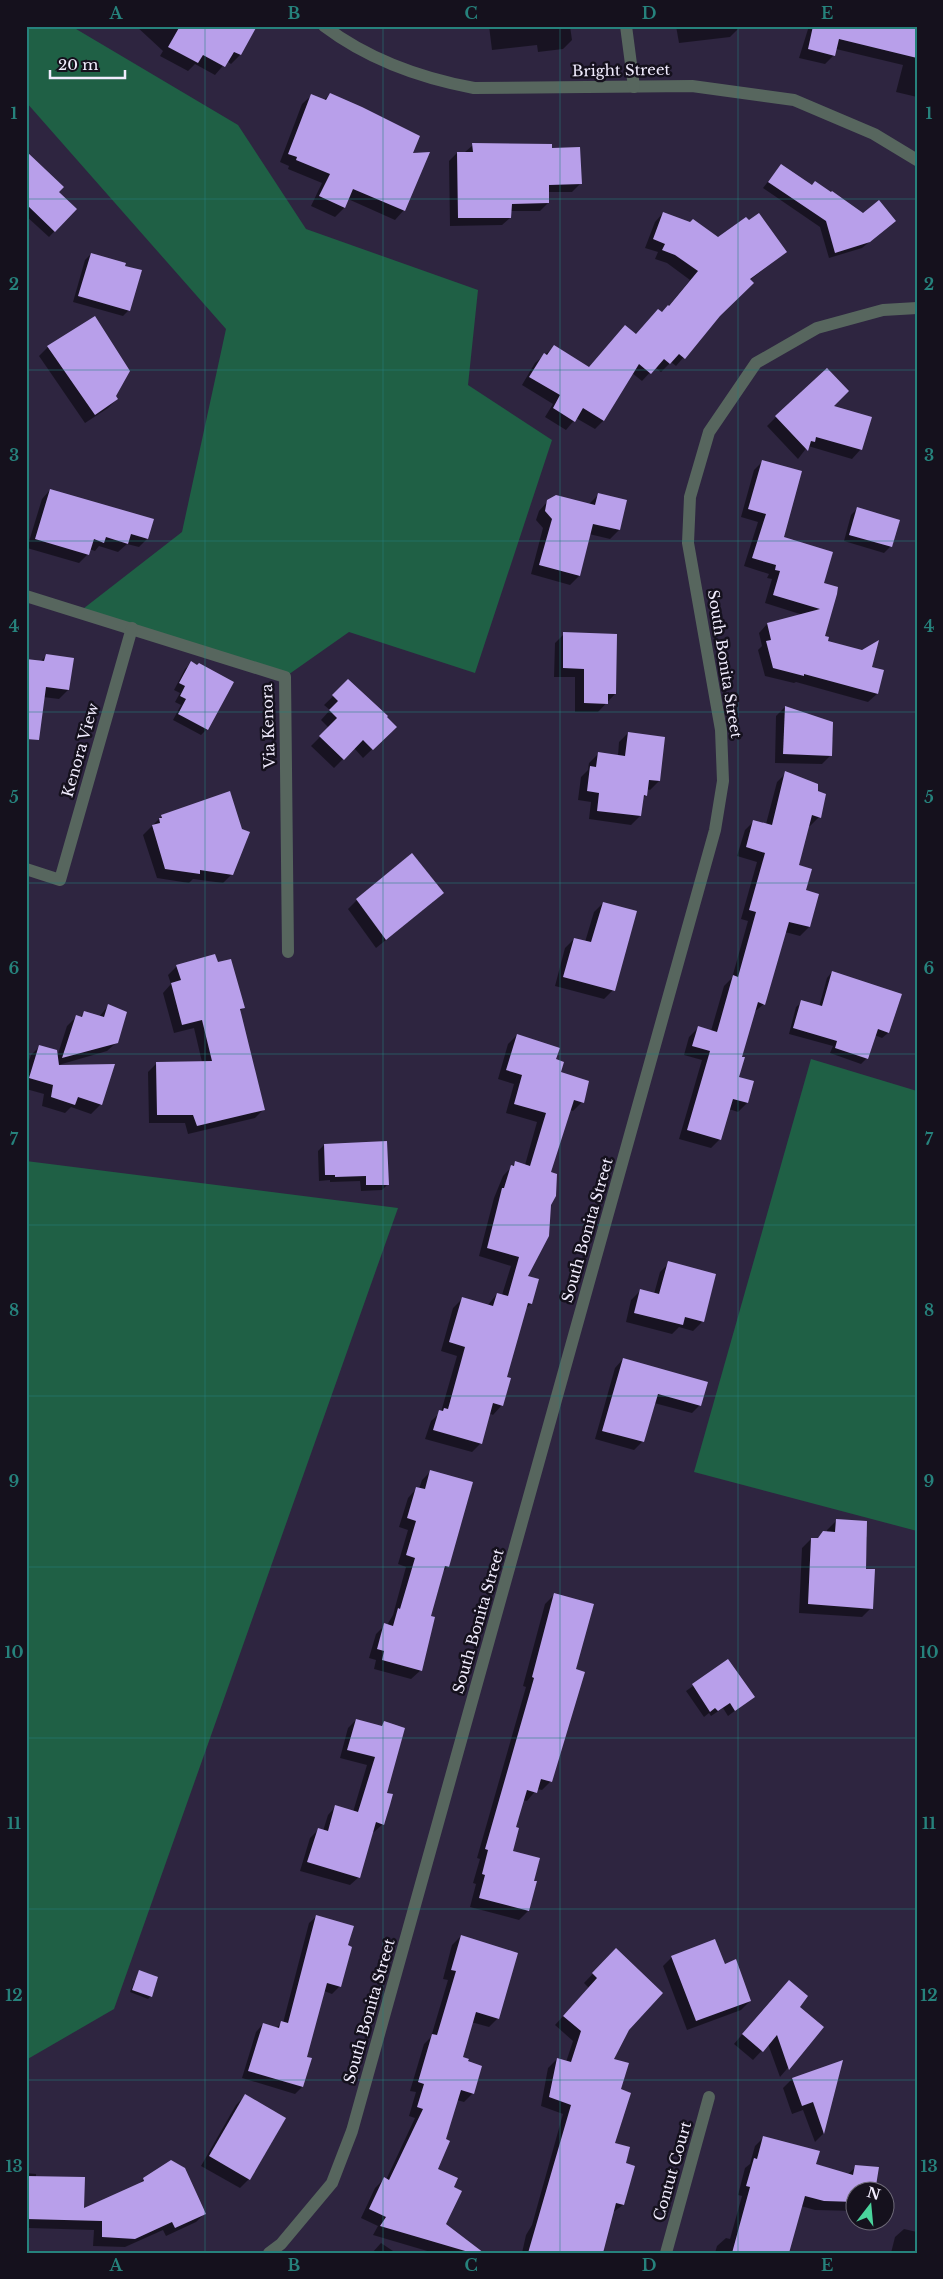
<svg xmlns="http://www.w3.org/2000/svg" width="943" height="2279" font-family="'Libre Baskerville',serif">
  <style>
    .green { fill: #1f6045 }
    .shadow { fill: #0007 }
    .building { fill: #b89fea }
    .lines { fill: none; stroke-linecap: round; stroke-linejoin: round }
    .minor { stroke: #57665e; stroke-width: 12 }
    .grid { fill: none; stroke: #26827c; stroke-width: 1; stroke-opacity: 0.55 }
    .labels { text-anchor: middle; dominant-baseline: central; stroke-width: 5; stroke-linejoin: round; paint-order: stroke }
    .street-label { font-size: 15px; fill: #f1ecfe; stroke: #15111d }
    .neatline { fill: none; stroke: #26827c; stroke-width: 2 }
    .grid-label { font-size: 16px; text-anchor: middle; font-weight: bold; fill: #26827c }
  </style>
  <rect width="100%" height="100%" fill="#2e2540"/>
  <g class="green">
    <polygon points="26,26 71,26 238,125 306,229 478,290 468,385 552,440 475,673 349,632 285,677 79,612 182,532 226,329 26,102"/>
    <polygon points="811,1059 917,1091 917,1531 694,1472"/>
    <polygon points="26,1161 398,1208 114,2009 26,2060"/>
  </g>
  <g class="shadow">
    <polygon points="136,26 248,26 254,30 240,55 231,64 227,61 215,75 195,64 188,71 160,56 163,51"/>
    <polygon points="489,26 570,26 572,40 563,49 538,52 537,45 492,50"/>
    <polygon points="676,26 739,26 739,28 730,37 679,43"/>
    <polygon points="809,26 917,26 917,97 896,92 903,65 836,49 834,55 825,64 799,58"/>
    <polygon points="330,94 411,154 428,154 403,211 395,220 348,199 344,208 335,217 311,206 322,183 288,169 289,166 280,162 302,104 311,96 324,100"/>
    <polygon points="473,145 580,184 572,192 547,192 548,203 540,211 510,211 510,218 502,225 450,226 449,161 457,153 465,152"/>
    <polygon points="26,157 75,209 49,237 26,216"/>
    <polygon points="781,165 811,186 863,214 894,221 862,248 829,258 820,227 763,188"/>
    <polygon points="663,213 718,238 786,252 750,280 676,366 671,362 661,372 655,367 642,381 632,373 603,421 595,429 576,418 566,430 545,417 553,404 522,385 535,363 554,347 589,368 636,335 668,307 690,280 667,263 655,259 658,252 645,248 655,222"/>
    <polygon points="91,254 129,310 123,316 73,302 85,260"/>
    <polygon points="48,347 115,396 117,399 108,408 85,423 39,356"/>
    <polygon points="26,357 28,377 26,379"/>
    <polygon points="832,406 861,449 852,459 808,446 798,459 767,426 776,417"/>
    <polygon points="763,461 783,538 822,584 824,637 827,642 871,667 883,671 877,694 868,702 796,682 794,683 765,676 758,650 762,646 759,633 767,624 803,615 765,603 772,579 767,578 769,574 744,566 758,522 741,517 754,470"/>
    <polygon points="50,490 147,539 139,547 127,544 118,552 99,546 95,551 89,549 88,554 79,563 27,548 42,499"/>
    <polygon points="598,495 619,530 610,539 589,534 579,576 570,585 531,574 543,528 536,520 539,511 548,501 589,504"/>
    <polygon points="857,509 898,521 890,547 884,553 844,541 851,515"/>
    <polygon points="564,634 615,694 598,712 575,712 575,677 554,677 555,643"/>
    <polygon points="46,656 68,690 59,699 43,697 40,662"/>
    <polygon points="191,663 207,729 201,735 173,720 181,705 175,702 180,693 174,690 185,669"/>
    <polygon points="349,681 395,727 363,758 354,748 334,768 311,746 329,728 321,720 330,710 324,705"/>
    <polygon points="785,707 831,755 822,764 775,763 776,716"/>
    <polygon points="628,733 659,781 650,790 646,789 646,795 642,799 640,816 631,825 589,819 591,802 578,800 581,777 588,770 589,763 598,754 618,756 619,742"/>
    <polygon points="786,773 819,817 810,826 808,826 797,866 804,891 809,927 800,936 785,932 764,1004 753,1013 741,1058 737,1078 747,1103 738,1112 729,1109 720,1139 711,1148 679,1139 702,1060 684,1055 689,1037 698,1028 711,1031 724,986 732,978 748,921 741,919 757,862 737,856 745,830 754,821 766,824 777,782"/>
    <polygon points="162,816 232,874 223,883 193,879 189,883 157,878 143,835"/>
    <polygon points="357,900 433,902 376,948 348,909"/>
    <polygon points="603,903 613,990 604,999 555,986 565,948 574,939 585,942 594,912"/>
    <polygon points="217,964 243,1008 239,1012 263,1110 255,1118 188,1134 185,1123 149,1123 148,1072 156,1064 202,1062 194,1028 174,1033 163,993 171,984 168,975 177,966"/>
    <polygon points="832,972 888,1033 882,1038 874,1035 867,1058 861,1064 830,1053 833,1046 789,1034 796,1007 802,1002 819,1007 827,978"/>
    <polygon points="108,1006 117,1042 107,1051 55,1066 101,1104 91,1114 71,1107 65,1113 42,1106 44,1094 26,1089 26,1069 31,1055 40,1046 57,1057 67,1026 76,1017 79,1018 84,1013 99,1017"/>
    <polygon points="517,1035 555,1060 559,1073 582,1102 573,1111 570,1110 549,1173 550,1204 526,1276 538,1280 531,1304 525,1309 506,1378 502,1405 493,1415 489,1413 481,1443 472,1452 425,1439 431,1421 441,1412 457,1356 441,1351 453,1308 462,1299 487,1306 497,1294 502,1295 511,1266 479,1256 494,1198 503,1176 515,1163 525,1165 537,1122 506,1113 514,1084 498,1079 508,1044"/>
    <polygon points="324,1145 388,1184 382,1190 361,1191 360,1181 330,1182 330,1180 319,1181 318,1151"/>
    <polygon points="669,1263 702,1322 693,1331 679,1327 672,1334 626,1322 631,1300 640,1291 654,1294 660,1272"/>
    <polygon points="623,1359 700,1405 692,1413 654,1403 643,1441 634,1450 595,1439 615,1368"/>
    <polygon points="431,1471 448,1566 442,1572 430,1617 421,1670 411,1679 374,1669 376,1660 369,1658 376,1634 385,1625 387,1625 393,1615 406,1567 398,1564 408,1530 399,1527 408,1498 417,1488 419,1489 422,1480"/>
    <polygon points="836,1521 867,1537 865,1570 871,1608 862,1617 799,1613 802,1548 811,1539 817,1539 824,1532 827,1533 827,1530"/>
    <polygon points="554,1595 575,1670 551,1781 542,1790 537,1789 527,1801 523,1800 515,1828 512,1852 528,1911 519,1920 470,1907 476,1884 473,1883 480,1859 477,1858 526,1687 523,1686 545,1604"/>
    <polygon points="728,1661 753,1697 728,1716 723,1708 711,1716 709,1713 704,1717 686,1691"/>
    <polygon points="356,1720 380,1727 384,1723 386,1793 383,1824 374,1832 372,1832 359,1877 350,1885 300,1871 310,1838 318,1830 323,1831 328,1815 336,1806 353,1812 367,1765 340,1758 348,1728"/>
    <polygon points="317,1916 340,1986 332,1994 324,1991 306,2058 302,2087 295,2094 242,2078 256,2032 263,2024 275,2028 283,2023 309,1923"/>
    <polygon points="461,1936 498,2018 489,2027 471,2022 461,2058 473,2093 464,2102 457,2100 436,2170 452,2188 444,2225 482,2253 434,2253 373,2235 378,2226 361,2218 375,2188 384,2179 386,2180 415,2118 409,2116 416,2092 410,2091 424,2044 431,2037 448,1980 443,1979 452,1945"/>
    <polygon points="672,1957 724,1965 750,2001 741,2010 687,2030 663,1966"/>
    <polygon points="607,1959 628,2029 612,2059 619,2090 614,2144 624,2164 623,2205 612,2213 603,2250 609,2253 522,2253 526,2235 532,2225 563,2114 541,2106 548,2068 557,2059 566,2062 573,2041 555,2025 589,1988 584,1983"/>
    <polygon points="139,1972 151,1996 148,1999 130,1992"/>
    <polygon points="778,1992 823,2027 780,2077 768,2044 753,2060 734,2044"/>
    <polygon points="841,2062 823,2134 815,2142 803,2110 792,2114 783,2088 792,2079"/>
    <polygon points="245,2096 249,2179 240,2188 201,2166 236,2105"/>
    <polygon points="764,2137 815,2165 848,2174 856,2167 856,2211 815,2210 801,2206 788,2253 715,2253 717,2246 726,2238 730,2239 742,2196 738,2195 745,2168 750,2164 755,2146"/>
    <polygon points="26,2173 36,2174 36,2178 83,2210 138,2185 144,2179 205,2213 196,2222 166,2236 163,2230 125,2247 93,2246 94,2230 29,2228 26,2235"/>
    <polygon points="904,2229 917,2232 917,2253 891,2253 895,2237"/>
    <polygon points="381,2243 396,2253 372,2253"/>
  </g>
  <g class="building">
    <polygon points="180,26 257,26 241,55 234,52 225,67 203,55 198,63 168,47"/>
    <polygon points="813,26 917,26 917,58 839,39 835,56 808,49"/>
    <polygon points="330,93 362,107 420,136 413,153 430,152 405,211 353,189 345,208 319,196 330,174 296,160 297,157 288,154 311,94 326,100"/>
    <polygon points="472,143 552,144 552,148 580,147 582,184 549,185 549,203 512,204 511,218 458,218 457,152 473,152"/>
    <polygon points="26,151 64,187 59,192 77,209 55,232 26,204"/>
    <polygon points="781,164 812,185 815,181 831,192 832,191 863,213 879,200 896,221 870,242 835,253 826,221 768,182"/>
    <polygon points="663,212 690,222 693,219 718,237 746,217 749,220 759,213 787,252 750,279 754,283 720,316 685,359 679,354 670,364 664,359 651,374 639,364 604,421 583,408 575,422 553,408 560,395 529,377 544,353 547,355 554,345 589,367 625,325 636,334 658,309 662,312 668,305 669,306 698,271 675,255 662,250 665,244 653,239"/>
    <polygon points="91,253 126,263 125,266 142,270 130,311 78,296"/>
    <polygon points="95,316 130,371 116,396 118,399 95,415 47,346"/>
    <polygon points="827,368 849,391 834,406 872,417 862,450 816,437 815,442 811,441 808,451 775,416"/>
    <polygon points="762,460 802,471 784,537 833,552 824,583 838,587 837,594 825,636 829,637 828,641 862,650 879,640 872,667 884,670 878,694 804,674 804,676 773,668 766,641 771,640 767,623 820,609 773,595 780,571 775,570 776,565 752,558 766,514 748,509"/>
    <polygon points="50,489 154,519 148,539 131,534 128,544 106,537 104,543 94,539 89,555 35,539"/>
    <polygon points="598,493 627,500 620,530 593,524 580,576 539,565 552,519 545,511 547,500 556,495 595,505"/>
    <polygon points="857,507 900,520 892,547 849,535"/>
    <polygon points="563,632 617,634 616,694 608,694 608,704 584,703 584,669 563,668"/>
    <polygon points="46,654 74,658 69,690 46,687 39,740 26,739 26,659 44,661"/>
    <polygon points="191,661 197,665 199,663 234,682 208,730 178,714 186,699 180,696 185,686 179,683"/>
    <polygon points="348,679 388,716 387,717 397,727 373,750 363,740 344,760 319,736 337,718 329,710 338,701 332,695"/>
    <polygon points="785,706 833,722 832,756 783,754"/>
    <polygon points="628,732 665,737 660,781 649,780 647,796 644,795 641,816 597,811 599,793 587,791 590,766 596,767 598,752 625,756"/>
    <polygon points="785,771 818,784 818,791 826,794 821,818 812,815 799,865 812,869 806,890 819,894 810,927 789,922 765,1005 758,1002 742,1057 745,1057 739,1077 754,1081 748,1103 733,1099 721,1140 687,1130 710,1051 692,1046 698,1026 717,1032 733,975 738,977 756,912 749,910 765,853 746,847 753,820 772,825"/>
    <polygon points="230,791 242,829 250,832 233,875 200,870 200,874 165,869 152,825 160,823 159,818 162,818 161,815"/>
    <polygon points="412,853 444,893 386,940 356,899"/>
    <polygon points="603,902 637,911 615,991 563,977 574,938 591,942"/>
    <polygon points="215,954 218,962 231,959 245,1008 240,1009 265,1110 197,1126 193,1115 157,1115 156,1062 212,1061 202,1020 182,1025 171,983 181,980 176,965"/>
    <polygon points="832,971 902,994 889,1033 878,1029 868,1059 835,1048 837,1041 793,1028 801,1000 822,1006"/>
    <polygon points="108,1004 127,1012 118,1043 62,1058 76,1015 82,1017 84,1011 104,1017"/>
    <polygon points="517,1034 560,1048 556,1059 564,1062 561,1072 589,1081 584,1103 574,1100 551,1172 557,1174 556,1196 551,1205 549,1236 528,1276 539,1279 532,1304 528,1303 507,1377 511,1378 503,1406 493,1403 482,1444 433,1430 439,1410 443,1411 444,1408 448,1409 465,1347 449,1342 462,1297 493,1306 497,1293 508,1296 519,1257 487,1248 502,1188 504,1188 511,1165 514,1166 515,1161 530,1166 546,1113 514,1104 522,1075 506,1070"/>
    <polygon points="39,1045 57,1050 59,1065 115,1064 102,1105 78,1097 75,1105 51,1097 53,1085 29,1078"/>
    <polygon points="387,1141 389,1185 366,1185 366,1176 335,1177 335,1175 325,1175 324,1144"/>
    <polygon points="668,1261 716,1274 704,1322 685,1317 683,1325 634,1313 640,1289 659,1294"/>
    <polygon points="623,1358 708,1382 701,1406 658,1394 644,1442 602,1431"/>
    <polygon points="430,1470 473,1482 449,1567 445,1566 431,1616 435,1617 422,1671 382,1660 384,1651 377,1649 384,1623 393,1626 398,1608 400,1609 415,1558 406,1555 416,1521 407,1518 416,1487 425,1489"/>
    <polygon points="836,1519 867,1521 866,1569 875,1569 873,1609 808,1604 811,1538 818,1538 823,1531 835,1532"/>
    <polygon points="554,1593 594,1604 576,1669 585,1672 552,1782 541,1779 537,1793 527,1790 516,1827 519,1828 513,1851 540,1858 534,1881 537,1881 529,1911 479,1898 485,1875 482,1874 488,1850 485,1849 534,1678 532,1677"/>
    <polygon points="728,1659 755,1697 735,1711 730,1703 718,1711 715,1708 710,1712 692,1684"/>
    <polygon points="356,1719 382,1726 384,1721 405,1728 387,1793 393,1794 390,1805 384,1825 376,1822 360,1878 307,1862 318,1828 328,1831 335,1805 358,1812 375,1757 347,1750"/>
    <polygon points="316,1915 354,1926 348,1945 352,1947 341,1987 327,1983 307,2057 312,2058 303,2087 248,2071 263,2023 279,2028 281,2021 288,2023"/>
    <polygon points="461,1935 518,1953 499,2019 476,2012 463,2057 469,2059 468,2061 482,2066 474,2094 461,2090 446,2139 450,2141 438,2169 458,2178 454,2187 462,2191 446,2224 484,2253 472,2253 380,2226 386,2217 369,2209 384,2177 389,2180 423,2109 417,2107 424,2084 418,2082 432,2034 437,2035 456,1971 451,1970"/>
    <polygon points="715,1939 725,1964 736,1959 751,2001 696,2021 671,1956"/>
    <polygon points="616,1948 663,1993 629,2030 614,2059 629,2063 621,2089 631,2093 615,2143 630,2147 626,2163 635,2166 624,2205 616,2203 603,2253 528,2253 571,2105 549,2097 557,2058 571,2062 581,2031 563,2016 597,1978 592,1973"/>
    <polygon points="139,1970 158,1977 152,1997 132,1990"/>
    <polygon points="789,1980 808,1996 800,2007 824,2027 789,2070 777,2035 763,2052 742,2034"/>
    <polygon points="843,2060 824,2134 813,2102 802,2106 792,2078"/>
    <polygon points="245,2094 286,2118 250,2180 209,2156"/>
    <polygon points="763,2136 820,2151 816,2164 853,2175 855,2165 879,2167 875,2192 856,2192 856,2202 824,2201 805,2196 789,2253 732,2253 750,2187 746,2186 754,2158 757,2159"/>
    <polygon points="171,2160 185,2168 206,2214 175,2228 172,2222 135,2239 102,2237 102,2221 26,2219 26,2176 85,2177 84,2208 144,2181 143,2178"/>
  </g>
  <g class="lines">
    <g class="minor">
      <path d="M324 26C369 60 420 78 474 88L692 86 794 100 874 134 917 160"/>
      <polyline points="626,26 634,87"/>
      <polyline points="26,596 285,677 288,952"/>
      <polyline points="26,869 60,880 132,628"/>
      <polyline points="269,2253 281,2244 332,2183 352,2131 715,830 723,781 721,730 688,543 690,497 709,432 756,363 817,328 883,310 917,308"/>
      <polyline points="666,2253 709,2097"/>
    </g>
  </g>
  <path class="grid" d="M205 26V2253M383 26V2253M560 26V2253M738 26V2253M26 199H917M26 370H917M26 541H917M26 712H917M26 883H917M26 1054H917M26 1225H917M26 1396H917M26 1567H917M26 1738H917M26 1909H917M26 2080H917"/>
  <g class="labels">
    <g class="street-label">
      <text transform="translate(621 70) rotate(-1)">Bright Street</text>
      <text transform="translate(725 664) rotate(81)">South Bonita Street</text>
      <text transform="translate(268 726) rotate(-92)">Via Kenora</text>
      <text transform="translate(80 750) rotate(-74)">Kenora View</text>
      <text transform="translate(587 1230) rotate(-74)">South Bonita Street</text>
      <text transform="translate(478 1621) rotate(-74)">South Bonita Street</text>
      <text transform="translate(369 2011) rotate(-74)">South Bonita Street</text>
      <text transform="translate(672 2171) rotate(-74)">Contut Court</text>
    </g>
  </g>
  <rect width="943" height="2279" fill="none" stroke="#15111d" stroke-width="55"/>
  <g transform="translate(870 2206) rotate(16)"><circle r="24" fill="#15111d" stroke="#6d6977"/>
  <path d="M0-4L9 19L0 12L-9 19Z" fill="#4ad49c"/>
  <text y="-8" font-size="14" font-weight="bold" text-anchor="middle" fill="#f1ecfe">N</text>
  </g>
  <path d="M50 70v8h75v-8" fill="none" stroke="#f1ecfe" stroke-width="2.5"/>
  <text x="58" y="70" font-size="15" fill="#f1ecfe" stroke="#15111d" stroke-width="4" paint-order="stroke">20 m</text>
  <rect x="28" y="28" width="888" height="2224" class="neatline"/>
  <g class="grid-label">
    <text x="116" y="19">A</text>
    <text x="294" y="19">B</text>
    <text x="471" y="19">C</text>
    <text x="649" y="19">D</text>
    <text x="827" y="19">E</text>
    <text x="14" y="119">1</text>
    <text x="929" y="119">1</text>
    <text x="14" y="290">2</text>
    <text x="929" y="290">2</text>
    <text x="14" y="461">3</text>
    <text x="929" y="461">3</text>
    <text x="14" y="632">4</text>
    <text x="929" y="632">4</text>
    <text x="14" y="803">5</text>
    <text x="929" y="803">5</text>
    <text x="14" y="974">6</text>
    <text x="929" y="974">6</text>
    <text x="14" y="1145">7</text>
    <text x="929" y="1145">7</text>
    <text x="14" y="1316">8</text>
    <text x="929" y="1316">8</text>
    <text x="14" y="1487">9</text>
    <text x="929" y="1487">9</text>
    <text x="14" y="1658">10</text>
    <text x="929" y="1658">10</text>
    <text x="14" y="1829">11</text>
    <text x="929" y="1829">11</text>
    <text x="14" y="2001">12</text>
    <text x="929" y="2001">12</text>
    <text x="14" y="2172">13</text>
    <text x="929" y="2172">13</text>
    <text x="116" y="2271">A</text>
    <text x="294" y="2271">B</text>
    <text x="471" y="2271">C</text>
    <text x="649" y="2271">D</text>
    <text x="827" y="2271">E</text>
  </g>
</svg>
